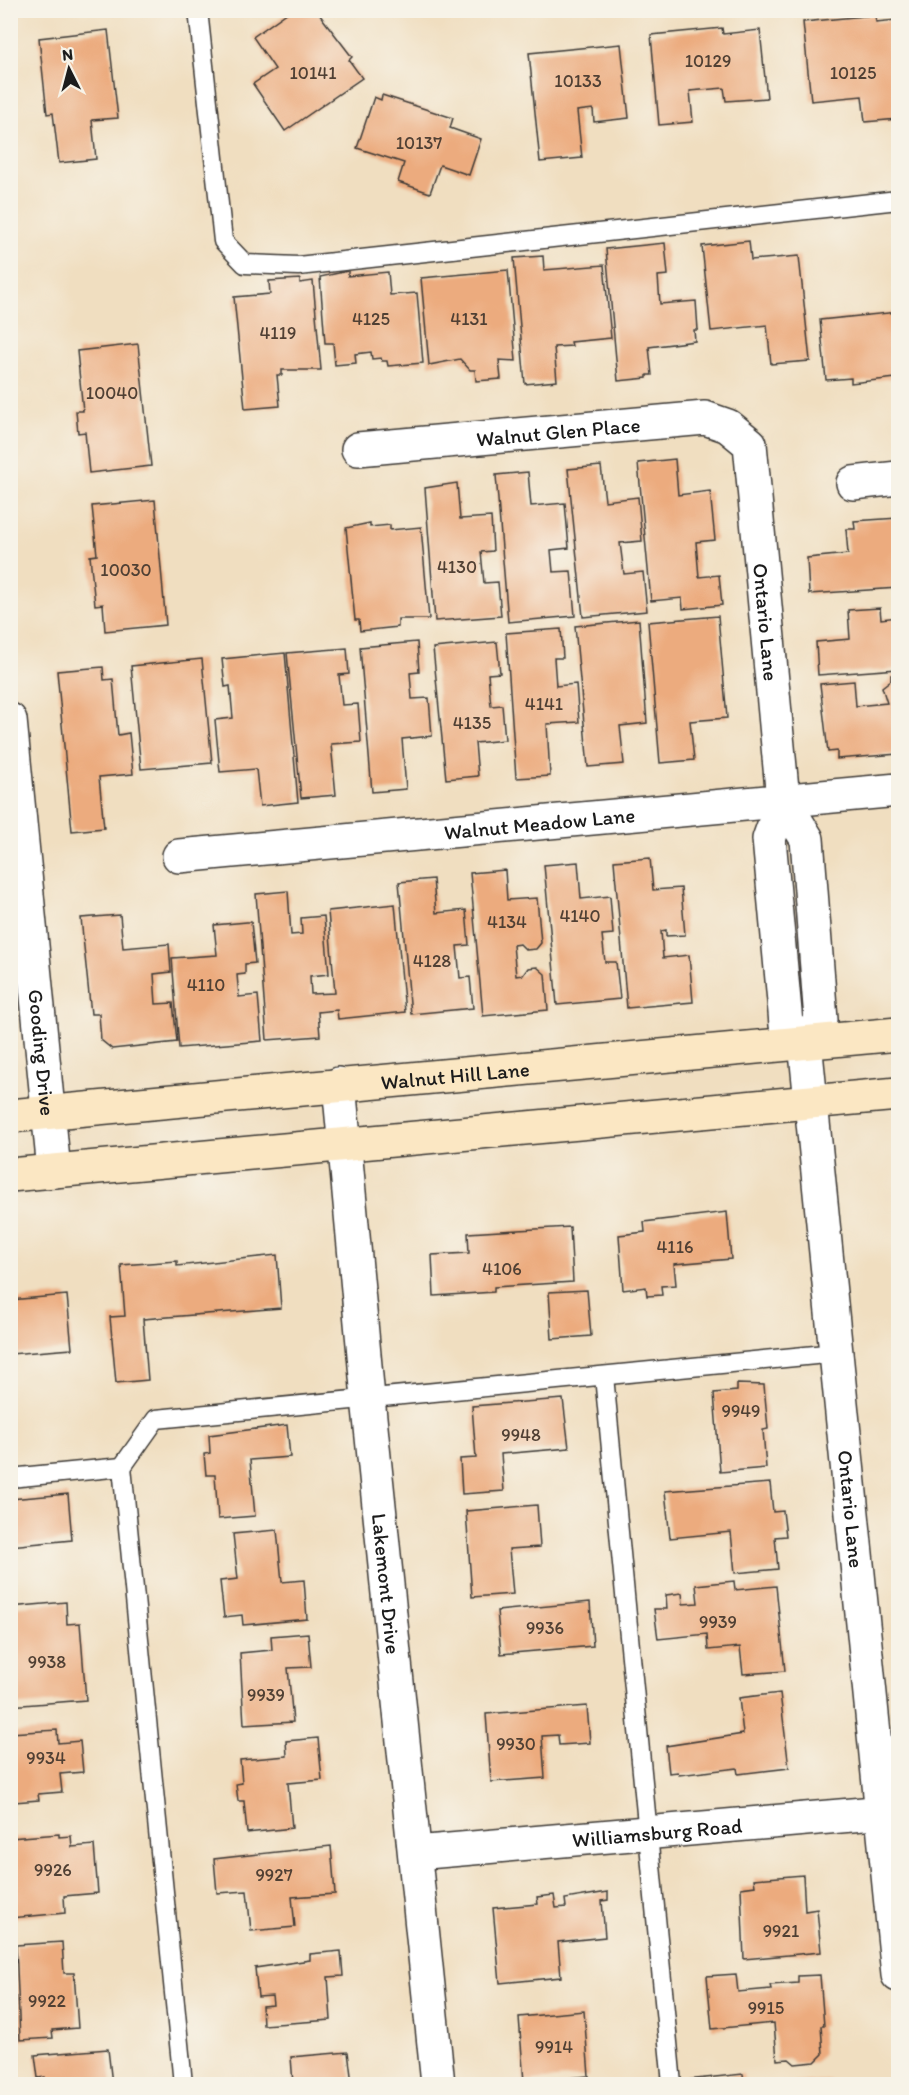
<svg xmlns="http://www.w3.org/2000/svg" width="909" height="2095" font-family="Itim,sans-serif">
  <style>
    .building { fill: #ecab7e }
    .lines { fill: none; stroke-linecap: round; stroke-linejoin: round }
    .service-casing { stroke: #3c3935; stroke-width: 21 }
    .minor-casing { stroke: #3c3935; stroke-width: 36 }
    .secondary-casing { stroke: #3c3935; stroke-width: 36 }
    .service { stroke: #fff; stroke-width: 18 }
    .minor { stroke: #fff; stroke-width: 33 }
    .secondary { stroke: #fbe7c3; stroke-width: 33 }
    .labels { text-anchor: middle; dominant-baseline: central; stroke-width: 4.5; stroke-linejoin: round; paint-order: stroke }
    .number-label { font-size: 18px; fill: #504034 }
    .street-label { font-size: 21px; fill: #1c1c1c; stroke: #f7f3e8 }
  </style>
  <rect width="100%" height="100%" fill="#f7f3e8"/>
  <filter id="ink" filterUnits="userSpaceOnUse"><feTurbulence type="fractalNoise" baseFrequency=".0167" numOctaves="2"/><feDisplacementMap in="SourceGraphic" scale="12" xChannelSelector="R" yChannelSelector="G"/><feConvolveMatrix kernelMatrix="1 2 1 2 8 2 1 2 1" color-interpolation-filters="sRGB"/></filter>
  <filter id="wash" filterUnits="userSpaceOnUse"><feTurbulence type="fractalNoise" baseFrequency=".008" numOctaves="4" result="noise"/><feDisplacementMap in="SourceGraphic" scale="24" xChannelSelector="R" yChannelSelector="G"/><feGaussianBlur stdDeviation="1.35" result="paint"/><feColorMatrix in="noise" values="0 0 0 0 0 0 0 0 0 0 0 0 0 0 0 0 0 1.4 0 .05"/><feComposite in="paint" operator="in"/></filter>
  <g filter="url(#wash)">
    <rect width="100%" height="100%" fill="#f0dec0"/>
    <g id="blocks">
      <g class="building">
        <polygon points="291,10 316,10 352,57 349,60 362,78 285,131 253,84 275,69 253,37"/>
        <polygon points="875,15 876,22 896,20 898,119 865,122 862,96 811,101 803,22"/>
        <polygon points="722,28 723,34 760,30 767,98 726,101 724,88 690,91 693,122 659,125 651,35"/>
        <polygon points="108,30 118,118 92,120 96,159 59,163 53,113 47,114 39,38"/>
        <polygon points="621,44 629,118 594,122 593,109 577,111 582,158 540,162 529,53"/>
        <polygon points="382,95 453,118 450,128 481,139 469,175 440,165 430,193 398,182 404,163 357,148 374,97 381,100"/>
        <polygon points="749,241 751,260 799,256 810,361 771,364 767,325 711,331 702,246"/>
        <polygon points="665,243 668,275 658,276 660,304 696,301 698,330 694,330 695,341 649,347 652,375 647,375 647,378 618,381 606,249"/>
        <polygon points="543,256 544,270 604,265 611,338 571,342 572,346 554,347 557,381 525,384 514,258"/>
        <polygon points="508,270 516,361 499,360 501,379 476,381 475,370 470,370 460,359 429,365 421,278"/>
        <polygon points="348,271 348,276 388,272 390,295 417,293 423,363 388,366 387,361 382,361 381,358 372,359 371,352 355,354 356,363 335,365 333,343 325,343 320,277"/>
        <polygon points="300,279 300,283 313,281 321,370 282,370 282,375 277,375 280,406 245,409 234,297 270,294 269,281"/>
        <polygon points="898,312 898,376 896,378 851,383 851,378 826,380 820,320"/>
        <polygon points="138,344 151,466 89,473 85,432 78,433 76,411 83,411 77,351"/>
        <polygon points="675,459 678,495 710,491 715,540 696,542 699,577 719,575 722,605 683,609 682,598 651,601 638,463"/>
        <polygon points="601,466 605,501 638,497 642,541 620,543 624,574 643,572 647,611 583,617 568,469"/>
        <polygon points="528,472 531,506 565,503 569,548 551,550 553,572 571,571 575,616 508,622 496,475"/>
        <polygon points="457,483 460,519 491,517 493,551 481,552 484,583 498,582 501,616 435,621 425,488"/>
        <polygon points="155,500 166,625 105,631 103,604 95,605 90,556 97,555 92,506"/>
        <polygon points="898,518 898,588 809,594 807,558 848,554 846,529 855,529 854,521"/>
        <polygon points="370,523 370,527 390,525 390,530 421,527 429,619 398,619 398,627 360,631 359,620 355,620 346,528"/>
        <polygon points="880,608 881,619 898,617 898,669 818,675 816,642 850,639 848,610"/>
        <polygon points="718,616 727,718 690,721 694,760 660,763 648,622"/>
        <polygon points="639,620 647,723 620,726 624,764 588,767 575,626"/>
        <polygon points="561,629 563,658 554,658 556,686 576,684 579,722 547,724 550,776 516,778 506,633"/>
        <polygon points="417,642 419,672 410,673 412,699 429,698 432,736 402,739 406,789 372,792 360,647"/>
        <polygon points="497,642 500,673 488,674 491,706 502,705 505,740 475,743 478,776 446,779 433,648"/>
        <polygon points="347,648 349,674 339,675 342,705 358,704 361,742 331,744 336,795 301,798 287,653"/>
        <polygon points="285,653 298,802 260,806 256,769 220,772 215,720 233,718 230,686 225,687 222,659"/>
        <polygon points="202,659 212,763 141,769 131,666"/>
        <polygon points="103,667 104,680 113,679 118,735 129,733 133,774 99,777 104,828 72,831 57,671"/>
        <polygon points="898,674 898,754 837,759 837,751 828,752 820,684 854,681 856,706 887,703 882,687 891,680 891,675"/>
        <polygon points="650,858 653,890 681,888 685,935 666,936 666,930 661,931 663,958 689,955 693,1002 627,1008 614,861"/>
        <polygon points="578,862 581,899 610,896 613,934 602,935 605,962 616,962 620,999 557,1005 544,865"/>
        <polygon points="505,870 507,900 537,898 541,943 536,949 526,950 520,944 513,945 516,976 523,975 528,968 537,967 545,974 548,1010 483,1016 470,873"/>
        <polygon points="433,879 436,913 466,910 469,945 457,946 460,978 470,977 473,1008 411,1014 399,882"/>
        <polygon points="288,891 291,935 302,934 301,918 324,916 329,974 310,976 311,994 335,993 328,911 395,904 405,1012 338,1019 337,1010 318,1012 320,1036 267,1040 256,894"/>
        <polygon points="120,915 123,948 169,944 171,972 154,974 156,1004 173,1003 177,1042 112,1049 101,1040 99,1014 91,1014 81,918"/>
        <polygon points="247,922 251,922 255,963 245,964 245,974 237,975 239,997 258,995 262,1041 179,1048 172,958 217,955 214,925"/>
        <polygon points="727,1212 731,1259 674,1264 676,1285 661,1286 662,1295 647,1296 646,1287 623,1290 619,1235 645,1232 644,1222"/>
        <polygon points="570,1227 573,1282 494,1287 494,1292 434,1296 432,1255 469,1253 468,1233"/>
        <polygon points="277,1255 281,1308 143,1319 148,1380 116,1383 110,1317 125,1316 121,1265 177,1261 177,1266"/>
        <polygon points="587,1290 591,1336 552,1339 549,1292"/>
        <polygon points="67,1295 72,1349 10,1354 10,1300"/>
        <polygon points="737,1384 764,1385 768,1429 763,1430 766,1468 720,1472 714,1393 737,1391"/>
        <polygon points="563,1399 569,1448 501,1454 504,1491 462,1494 460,1459 476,1458 472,1406"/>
        <polygon points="287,1425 290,1457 250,1460 255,1516 218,1519 215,1475 206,1475 204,1454 210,1453 209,1435"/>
        <polygon points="770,1483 773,1512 783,1511 786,1536 775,1537 778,1569 735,1573 731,1532 670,1538 665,1491"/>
        <polygon points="68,1494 72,1540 10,1546 10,1499"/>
        <polygon points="537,1505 540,1547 509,1549 513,1594 472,1597 466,1511"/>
        <polygon points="277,1530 282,1582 304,1580 307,1619 243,1625 242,1615 224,1617 220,1581 238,1579 233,1534"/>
        <polygon points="12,1551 16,1595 10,1595 10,1552"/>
        <polygon points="734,1581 735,1590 776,1586 785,1671 743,1674 740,1647 708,1650 707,1634 658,1639 654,1609 667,1609 666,1595 682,1593 683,1604 698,1603 696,1585"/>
        <polygon points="66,1602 67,1624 80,1623 86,1700 10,1706 10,1607"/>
        <polygon points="590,1602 593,1646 501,1654 497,1611"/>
        <polygon points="308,1633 311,1667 288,1668 293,1722 244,1725 240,1653 272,1650 271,1636"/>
        <polygon points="780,1693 789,1768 738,1774 737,1768 679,1775 678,1772 669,1773 666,1746 743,1734 739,1698"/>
        <polygon points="587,1706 590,1743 559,1745 558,1735 542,1736 545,1778 491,1782 486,1714"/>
        <polygon points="57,1730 58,1743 80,1741 83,1772 60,1774 62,1792 38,1794 39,1800 14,1802 10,1772 10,1733"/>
        <polygon points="318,1738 322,1780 288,1783 292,1828 247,1833 244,1801 238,1801 236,1784 242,1783 240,1760 287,1756 286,1741"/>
        <polygon points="59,1834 59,1837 71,1836 72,1847 94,1845 98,1893 64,1896 65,1913 10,1918 10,1838"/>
        <polygon points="331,1846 335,1894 292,1897 295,1927 251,1931 247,1891 217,1893 214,1859"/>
        <polygon points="803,1875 805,1911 817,1909 821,1952 744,1959 741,1888 755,1886 754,1879"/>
        <polygon points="608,1892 608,1900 602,1901 605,1937 558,1942 561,1977 500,1983 493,1908 538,1904 537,1897 554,1895 556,1908 566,1907 565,1899"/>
        <polygon points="62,1942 64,1973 74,1973 78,2028 52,2030 53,2038 20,2040 16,1945"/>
        <polygon points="341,1951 343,1976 328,1977 331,2020 263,2025 262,2006 273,2005 272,1996 258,1997 255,1968 310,1960 310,1954"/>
        <polygon points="736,1974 738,1992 771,1989 770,1985 798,1983 798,1976 820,1975 824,2026 821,2026 823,2054 815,2062 795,2064 789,2059 777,2060 774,2023 712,2029 707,1976"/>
        <polygon points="584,2011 589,2076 524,2082 519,2017"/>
        <polygon points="108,2049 112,2084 45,2084 45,2077 38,2078 35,2055"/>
        <polygon points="348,2052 352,2083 293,2084 291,2057"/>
        <polygon points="743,2074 744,2084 687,2084 687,2080"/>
        <polygon points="830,2080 831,2084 792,2084 792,2083"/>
      </g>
    </g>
  </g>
  <g filter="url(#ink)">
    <use href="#blocks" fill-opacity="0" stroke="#3c3935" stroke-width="1.5"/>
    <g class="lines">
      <defs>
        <g id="service">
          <polyline points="198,10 223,241 245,264 298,266 898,200"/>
          <polyline points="604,1376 672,2084"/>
          <polyline points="122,1467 156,1419 836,1353"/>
          <polyline points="10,1478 122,1467 183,2084"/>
        </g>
        <g id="minor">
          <path id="s1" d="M358 449 705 418 728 426 750 444 783 800 807 839 821 1020 805 1042"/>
          <polyline points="853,483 898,478"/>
          <path id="s2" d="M10 720 54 1171"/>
          <path id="s3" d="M783 800 769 839 785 1012 786 1025 805 1042 898 1975"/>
          <path id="s4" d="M179 856 898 790"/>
          <path id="s5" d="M339 1084 368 1398 438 2084"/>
          <path id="s6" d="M415 1853 898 1811"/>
        </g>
        <g id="secondary">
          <path id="s7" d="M10 1116 898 1034"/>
          <polyline points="10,1175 898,1094"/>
        </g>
      </defs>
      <use href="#service" class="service-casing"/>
      <use href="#minor" class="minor-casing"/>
      <use href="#secondary" class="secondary-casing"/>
      <use href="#service" class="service"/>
      <use href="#minor" class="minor"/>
      <use href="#secondary" class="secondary"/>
    </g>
  </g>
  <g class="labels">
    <g class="number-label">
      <text x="708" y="61">10129</text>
      <text x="313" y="73">10141</text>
      <text x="853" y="73">10125</text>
      <text x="578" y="81">10133</text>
      <text x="419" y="143">10137</text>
      <text x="371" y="319">4125</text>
      <text x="469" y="319">4131</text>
      <text x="278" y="333">4119</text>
      <text x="112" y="393">10040</text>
      <text x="457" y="567">4130</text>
      <text x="126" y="570">10030</text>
      <text x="544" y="704">4141</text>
      <text x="472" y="723">4135</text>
      <text x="580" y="916">4140</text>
      <text x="507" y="922">4134</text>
      <text x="432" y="961">4128</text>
      <text x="206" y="985">4110</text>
      <text x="675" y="1247">4116</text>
      <text x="502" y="1269">4106</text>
      <text x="741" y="1411">9949</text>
      <text x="521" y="1435">9948</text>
      <text x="718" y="1622">9939</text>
      <text x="545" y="1628">9936</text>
      <text x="47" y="1662">9938</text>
      <text x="266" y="1695">9939</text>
      <text x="516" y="1744">9930</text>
      <text x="46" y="1758">9934</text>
      <text x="53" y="1870">9926</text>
      <text x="274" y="1875">9927</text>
      <text x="781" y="1931">9921</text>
      <text x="47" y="2001">9922</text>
      <text x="766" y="2008">9915</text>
      <text x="554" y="2047">9914</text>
    </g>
    <g class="street-label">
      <text stroke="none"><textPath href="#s1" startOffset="201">Walnut Glen Place</textPath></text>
      <text stroke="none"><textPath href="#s1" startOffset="580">Ontario Lane</textPath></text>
      <text stroke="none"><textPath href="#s4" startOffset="362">Walnut Meadow Lane</textPath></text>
      <text stroke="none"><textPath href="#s2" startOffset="334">Gooding Drive</textPath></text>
      <text stroke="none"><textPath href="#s7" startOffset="447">Walnut Hill Lane</textPath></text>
      <text stroke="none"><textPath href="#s3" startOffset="723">Ontario Lane</textPath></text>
      <text stroke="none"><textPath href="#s5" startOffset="502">Lakemont Drive</textPath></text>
      <text stroke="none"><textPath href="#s6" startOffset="243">Williamsburg Road</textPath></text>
    </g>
  </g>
  <rect width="909" height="2095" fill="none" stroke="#f7f3e8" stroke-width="36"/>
  <g transform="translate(69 69) rotate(354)" stroke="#f7f3e8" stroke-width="4.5" paint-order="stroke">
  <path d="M0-4.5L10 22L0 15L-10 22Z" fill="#1c1c1c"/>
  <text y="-9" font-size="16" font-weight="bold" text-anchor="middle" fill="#1c1c1c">N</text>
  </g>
</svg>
